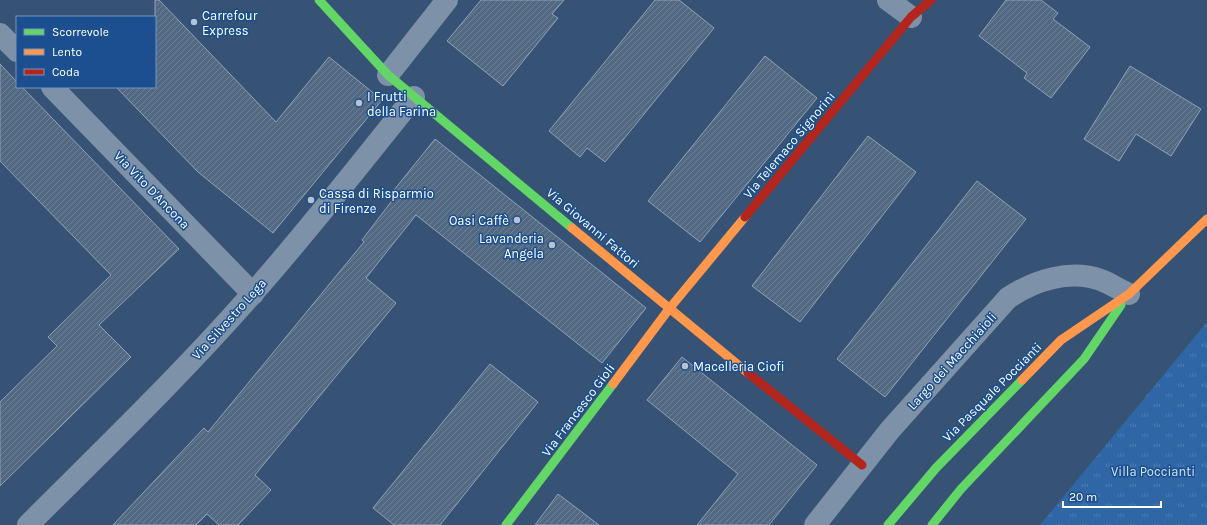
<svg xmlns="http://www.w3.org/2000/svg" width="1207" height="525" font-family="Karla,sans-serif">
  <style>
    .park { fill: url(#park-tufts) }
    .building { fill: url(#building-hatch); stroke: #92a2b6 }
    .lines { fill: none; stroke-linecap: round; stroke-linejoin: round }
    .street { stroke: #7d92a8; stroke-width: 22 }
    .fast { stroke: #63d668; stroke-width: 9 }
    .slow { stroke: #ff974d; stroke-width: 9 }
    .jam { stroke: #b3261e; stroke-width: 9 }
    .poi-dot { fill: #b9c2ce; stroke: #1b4f8f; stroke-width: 1.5 }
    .labels { text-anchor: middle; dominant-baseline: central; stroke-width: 3; stroke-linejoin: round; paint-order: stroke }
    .poi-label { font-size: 13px; fill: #fff; stroke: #1b4f8f; text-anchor: start }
    .street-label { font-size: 13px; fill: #fff; stroke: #1b4f8f }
    .park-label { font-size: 13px; fill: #cfe3fa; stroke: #1b4f8f }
  </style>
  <defs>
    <pattern id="park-tufts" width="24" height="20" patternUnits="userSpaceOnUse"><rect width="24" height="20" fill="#2f66a5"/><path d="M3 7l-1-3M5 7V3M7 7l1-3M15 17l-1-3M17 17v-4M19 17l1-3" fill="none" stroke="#4e7db2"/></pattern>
    <pattern id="building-hatch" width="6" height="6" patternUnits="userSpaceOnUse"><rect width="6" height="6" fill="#526984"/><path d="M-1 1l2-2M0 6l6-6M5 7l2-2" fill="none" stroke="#6c8096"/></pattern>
  </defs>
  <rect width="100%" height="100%" fill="#365274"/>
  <polygon class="park" points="1207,322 1207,525 1040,525"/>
  <g class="building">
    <polygon points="155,0 159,0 276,122 329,57 382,100 273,233 198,172 116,87 155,87"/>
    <polygon points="481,0 564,0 552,14 558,18 503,86 447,41"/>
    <polygon points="655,0 679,0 714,28 605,162 587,148 580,157 549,131"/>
    <polygon points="1006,0 1041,0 1058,13 1053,19 1090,47 1051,98 1024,78 1027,73 979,36"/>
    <polygon points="765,56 817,98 700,242 648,201"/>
    <polygon points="0,64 17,82 17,87 22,87 179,249 99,325 131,357 0,486 0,402 57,346 48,337 111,275 0,161"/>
    <polygon points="1130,66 1201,109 1171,156 1136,134 1119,161 1084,139"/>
    <polygon points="868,136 916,172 800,322 752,286"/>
    <polygon points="435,139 646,308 602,363 416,215 366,278 396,303 255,475 271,490 238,525 219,525 207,514 196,525 113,525 204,428 208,432 364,242 362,240 394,198 390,195"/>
    <polygon points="977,181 1026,219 885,397 837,359"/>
    <polygon points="682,357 817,465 769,525 697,525 738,474 647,400"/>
    <polygon points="490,364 538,402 440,525 394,525 373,508"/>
    <polygon points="558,494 599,525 535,525"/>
  </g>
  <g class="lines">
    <g class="street">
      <polyline points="888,0 911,17"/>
      <polyline points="0,34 17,51"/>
      <polyline points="388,75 447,0"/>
      <polyline points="52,87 253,294"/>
      <path d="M28 525C104 449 182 374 253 293 309 230 361 163 414 97"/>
      <path d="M815 525 890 430 1008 298C1035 280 1070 269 1101 280 1111 284 1120 290 1129 294"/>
    </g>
    <g class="fast">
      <polyline points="319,0 388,75 572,228"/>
      <polyline points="506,525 613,384"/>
      <polyline points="888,525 936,468 1022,380"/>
      <polyline points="932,525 961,489 1084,359 1121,305"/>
    </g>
    <g class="slow">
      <polyline points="572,228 748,373"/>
      <polyline points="1022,380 1061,340 1129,294 1207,219"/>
      <polyline points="613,384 669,309 745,217"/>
    </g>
    <g class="jam">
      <polyline points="745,217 911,17 931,0"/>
      <polyline points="748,373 862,465"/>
    </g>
  </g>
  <g class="poi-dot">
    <circle cx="194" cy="22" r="4"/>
    <circle cx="359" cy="103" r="4"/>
    <circle cx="311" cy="200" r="4"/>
    <circle cx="517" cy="220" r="4"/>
    <circle cx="552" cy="245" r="4"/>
    <circle cx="685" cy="366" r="4"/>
  </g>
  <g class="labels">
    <g class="poi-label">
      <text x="202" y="15">Carrefour<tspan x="202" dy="15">Express</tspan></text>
      <text x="367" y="96">I Frutti<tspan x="367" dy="15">della Farina</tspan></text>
      <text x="319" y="193">Cassa di Risparmio<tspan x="319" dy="15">di Firenze</tspan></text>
      <text x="509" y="220" text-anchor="end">Oasi Caffè</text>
      <text x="544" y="238" text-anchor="end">Lavanderia<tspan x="544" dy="15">Angela</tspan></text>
      <text x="693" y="366">Macelleria Ciofi</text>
    </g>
    <g class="street-label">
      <text transform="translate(789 145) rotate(-50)">Via Telemaco Signorini</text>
      <text transform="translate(152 190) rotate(46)">Via Vito D'Ancona</text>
      <text transform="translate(593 228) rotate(40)">Via Giovanni Fattori</text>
      <text transform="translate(229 319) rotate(-48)">Via Silvestro Lega</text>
      <text transform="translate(952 361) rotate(-48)">Largo dei Macchiaioli</text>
      <text transform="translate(992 392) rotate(-45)">Via Pasquale Poccianti</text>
      <text transform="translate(578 410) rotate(-53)">Via Francesco Gioli</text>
    </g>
    <g class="park-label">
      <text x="1153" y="471">Villa Poccianti</text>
    </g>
  </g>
  <rect x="16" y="16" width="140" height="72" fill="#1b4f8f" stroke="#7695bc"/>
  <rect x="24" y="29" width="20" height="6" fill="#63d668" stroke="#7695bc"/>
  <text x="52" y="36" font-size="12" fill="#ffffff">Scorrevole</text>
  <rect x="24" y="49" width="20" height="6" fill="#ff974d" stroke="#7695bc"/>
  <text x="52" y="56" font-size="12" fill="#ffffff">Lento</text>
  <rect x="24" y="69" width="20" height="6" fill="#b3261e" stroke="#7695bc"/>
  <text x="52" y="76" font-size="12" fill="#ffffff">Coda</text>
  <path d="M1063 501v6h98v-6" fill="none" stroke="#ffffff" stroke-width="2"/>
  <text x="1069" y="501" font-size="12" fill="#ffffff" stroke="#1b4f8f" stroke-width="3" paint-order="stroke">20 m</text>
</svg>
